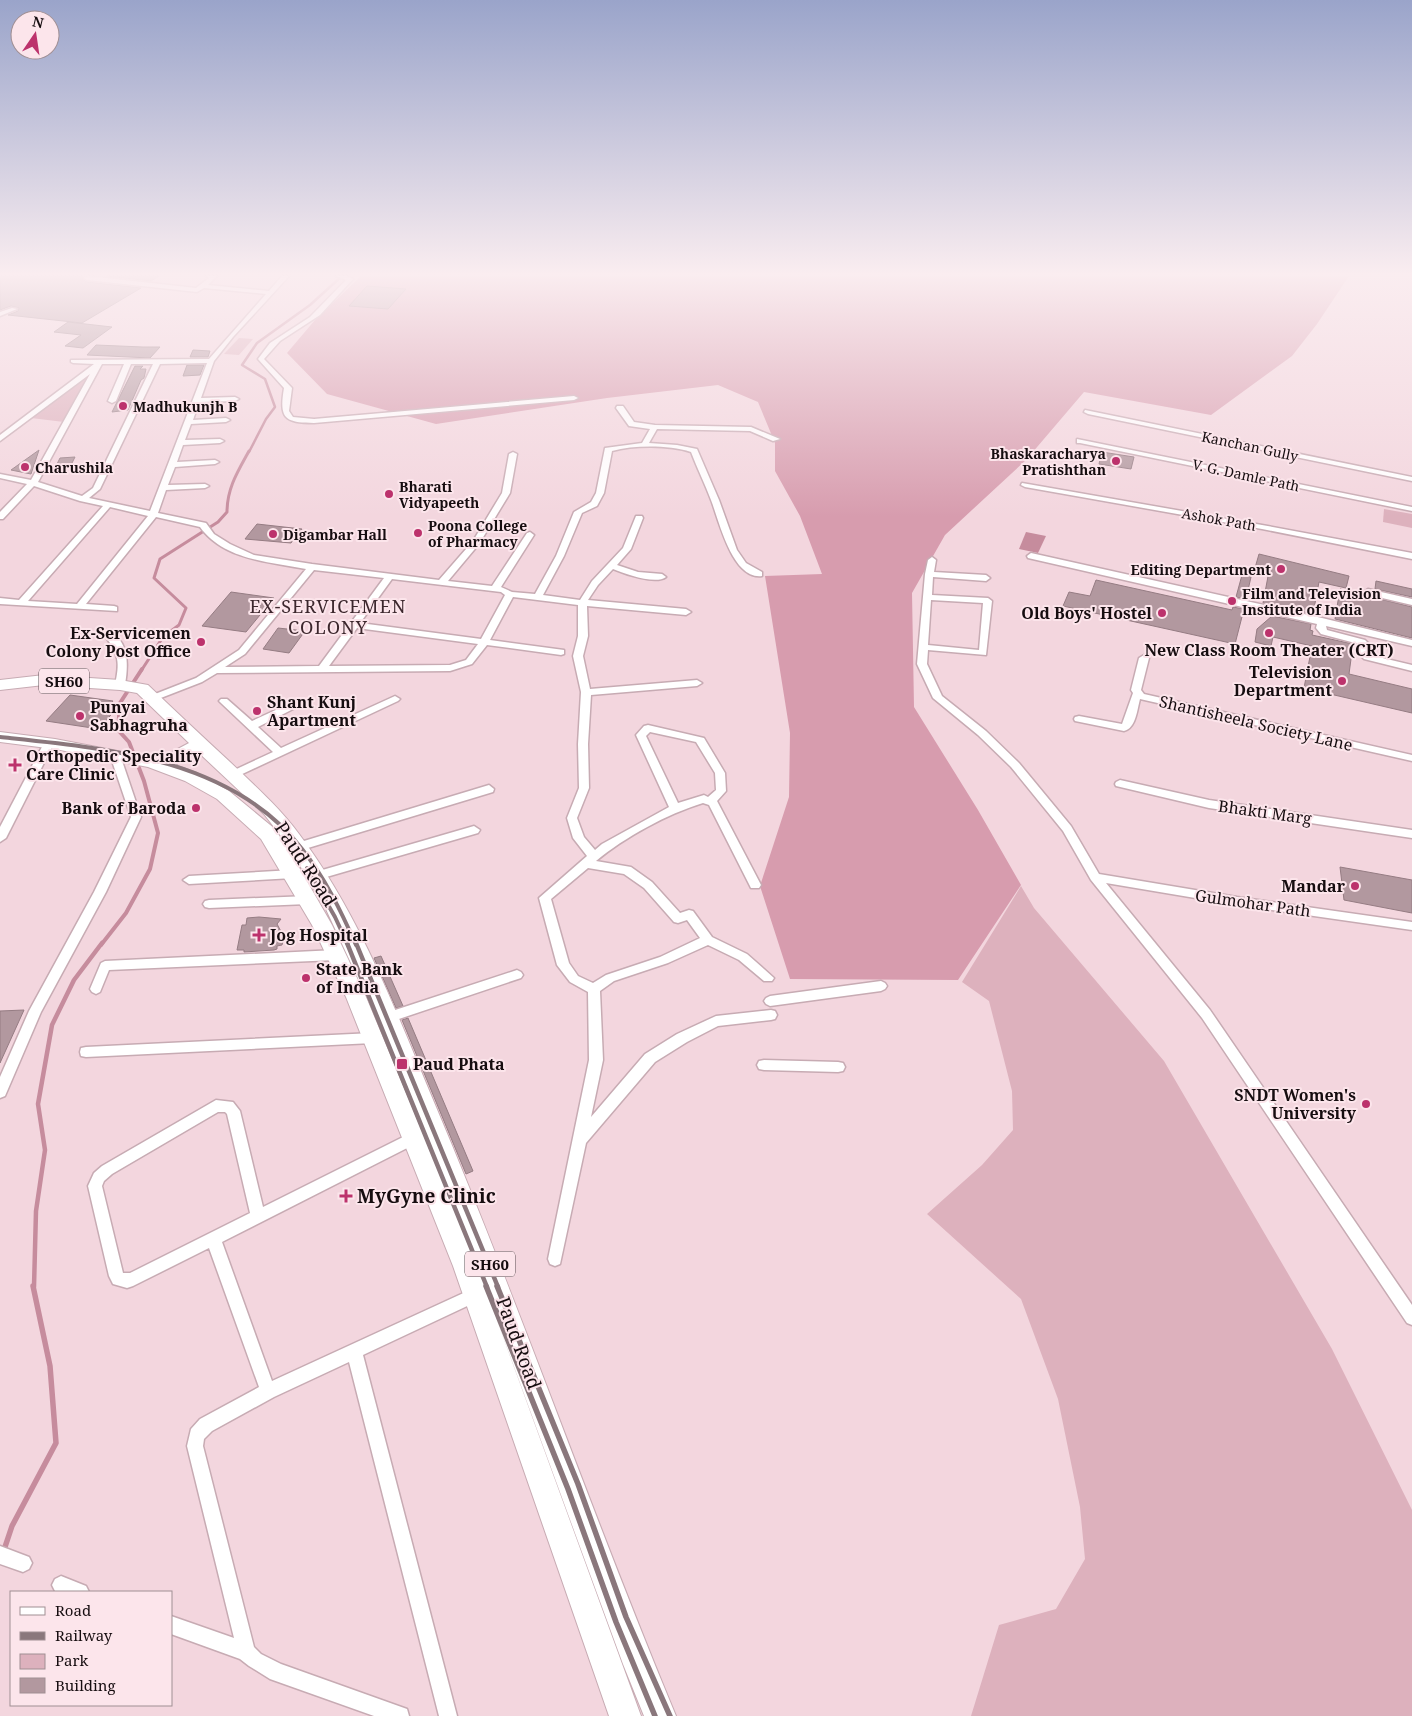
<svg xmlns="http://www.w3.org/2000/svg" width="1412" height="1716" font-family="'Noto Serif',serif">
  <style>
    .green { fill: #ddb1bd }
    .forest { fill: #d79cae }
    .water { fill: #c68c9d }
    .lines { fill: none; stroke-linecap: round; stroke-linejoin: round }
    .stream-far4 { stroke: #c68c9d; stroke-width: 2.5 }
    .stream-far3 { stroke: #c68c9d; stroke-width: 3 }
    .stream-far2 { stroke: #c68c9d; stroke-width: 4 }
    .stream-far1 { stroke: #c68c9d; stroke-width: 4.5 }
    .stream { stroke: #c68c9d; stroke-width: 5.5 }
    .building { fill: #b2989f; stroke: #957c83 }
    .minor-casing { stroke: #c7abb3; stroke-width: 3 }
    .primary-casing { stroke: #c7abb3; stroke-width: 2 }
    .minor { fill: #fff; fill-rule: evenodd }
    .primary { fill: #fff; fill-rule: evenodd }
    .rail-far2 { stroke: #8a777c; stroke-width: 4 }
    .rail-far1 { stroke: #8a777c; stroke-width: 4.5 }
    .rail { stroke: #8a777c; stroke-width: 5.5 }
    .poi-dot { fill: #bc326c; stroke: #fce5eb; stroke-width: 2 }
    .labels { text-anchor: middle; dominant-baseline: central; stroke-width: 4; stroke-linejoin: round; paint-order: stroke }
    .far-poi-label { font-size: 14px; font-weight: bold; fill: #160d10; stroke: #fce5eb; text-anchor: start }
    .far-street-label { font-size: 14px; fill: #160d10; stroke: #fce5eb }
    .shield { fill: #fce5eb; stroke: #5b4e52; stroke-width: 1 }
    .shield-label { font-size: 15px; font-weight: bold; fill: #160d10 }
    .poi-label { font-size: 16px; font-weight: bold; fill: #160d10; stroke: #fce5eb; text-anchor: end }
    .street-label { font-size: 16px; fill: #160d10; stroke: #fce5eb }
    .neighbourhood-label { font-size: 18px; letter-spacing: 1px; fill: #3c272d; stroke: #fce5eb }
    .near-street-label { font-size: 19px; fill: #160d10; stroke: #fce5eb }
    .near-poi-label { font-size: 19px; font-weight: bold; fill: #160d10; stroke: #fce5eb; text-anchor: start }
  </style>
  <rect width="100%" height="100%" fill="#f3d6de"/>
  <g class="green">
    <polygon points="239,338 253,339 239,355 224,354"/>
    <polygon points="80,380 87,380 64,422 31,418"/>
    <polygon points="1384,509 1412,514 1412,528 1383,522"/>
    <polygon points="1021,886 1034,908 1164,1061 1332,1349 1412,1510 1412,1716 971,1716 999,1625 1056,1609 1085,1559 1080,1507 1058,1399 1021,1299 927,1214 982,1165 1013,1130 1012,1091 989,1001 962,982"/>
  </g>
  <polygon class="forest" points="361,276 1349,276 1317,324 1292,356 1211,415 1084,392 1026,460 945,535 912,593 914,707 978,810 1021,885 958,980 790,979 760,886 789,797 790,733 765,576 822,574 800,516 775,471 775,443 758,402 718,385 607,398 436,424 327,394 287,353 315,320"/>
  <polygon class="water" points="1026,532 1046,536 1038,553 1019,549"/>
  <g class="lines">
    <polyline class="stream-far4" points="249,452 266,419 275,407 265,379 242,365 257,343 310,305 342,276"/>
    <path class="stream-far3" d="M141 671 163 637 179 625 186 608 154 578 160 559 218 522 227 512C227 488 238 471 249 451"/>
    <polyline class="stream-far2" points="101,945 126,913 150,869 158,833 144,781 129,742 118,730 120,703 142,669"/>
    <polyline class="stream-far1" points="34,1287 36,1211 45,1150 38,1104 52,1025 74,980 102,943"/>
    <polyline class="stream" points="0,1562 12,1526 56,1443 50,1366 33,1286"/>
  </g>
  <g class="building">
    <polygon points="0,276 83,276 82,279 87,282 141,288 82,323 8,315 18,311 19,308 11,306 0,310"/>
    <polygon points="107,276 159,276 151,281"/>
    <polygon points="367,286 406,289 388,309 349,306"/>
    <polygon points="68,322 112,327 83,348 65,346 81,335 54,332"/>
    <polygon points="96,345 143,347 160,347 150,358 87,355"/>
    <polygon points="193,350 210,351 208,357 190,357"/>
    <polygon points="187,365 204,365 200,375 183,376"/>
    <polygon points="135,366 143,366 140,369 146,369 144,378 141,380 128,410 112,412"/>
    <polygon points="39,450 31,474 11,470"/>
    <polygon points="1102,452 1134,457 1131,469 1099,464"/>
    <polygon points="75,457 70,467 55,468 60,458"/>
    <polygon points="257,524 302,529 291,543 245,539"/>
    <polygon points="1259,554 1349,576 1346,588 1319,582 1313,614 1263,603 1269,571 1255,568"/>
    <polygon points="1242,575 1251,577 1246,599 1236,597"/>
    <polygon points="1096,580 1232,610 1233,607 1244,609 1235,644 1063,606 1069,592 1090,596"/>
    <polygon points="1376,581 1412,589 1412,597 1375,589"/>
    <polygon points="1340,589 1412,607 1412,638 1335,619"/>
    <polygon points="231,592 274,598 246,632 202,626"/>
    <polygon points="1272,616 1311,624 1310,630 1313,631 1312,635 1353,644 1349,674 1412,689 1412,713 1304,688 1312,646 1273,637 1271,646 1255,642 1257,629"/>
    <polygon points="278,628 305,631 289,653 263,649"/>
    <polygon points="70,695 113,701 106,709 115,710 99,729 46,721"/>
    <polygon points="1340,867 1412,880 1412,913 1344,900"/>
    <polygon points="259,917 281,919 277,924 284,937 282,945 277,946 277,949 274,950 244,952 244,950 237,950 242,925 246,925 247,918"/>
    <polygon points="381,956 403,1006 396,1008 374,958"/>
    <polygon points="24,1010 0,1063 0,1011"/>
    <polygon points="408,1018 473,1171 466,1174 402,1020"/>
  </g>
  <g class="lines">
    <defs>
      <g id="minor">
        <path d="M88 276 196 288 209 278 206 276H217L208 285 269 291 282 276H289L233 337 214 361 201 398 235 397 239 399 235 401 199 402 193 420 226 418 230 420 226 422 191 424 185 440 220 439 224 441 220 443 183 445 177 462 215 460 219 462 215 464 175 467 168 485 205 484 209 486 205 488 166 490 158 513 206 523 214 534 230 544 254 555 312 564 439 580 473 541 502 493 509 454 513 452 517 454 510 493 479 544 448 581 492 586 527 533 530 532 534 535 501 587 512 592 535 594 556 556 574 512 591 502 596 493 605 448 642 443 650 429 629 426 616 408 617 406H623L634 422 655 425 751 427 780 439 773 441 750 431 657 429 649 443 677 445 697 449 719 500 737 550 746 563 762 572V576C732 580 719 520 711 500 705 484 697 468 691 452 668 445 635 445 612 451L604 493 597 506 582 513 564 556 543 595 580 600 592 581 623 548 636 516H642L643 518 631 549 617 565 638 572 662 574 666 577C656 585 625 574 613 569L598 585 588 600 686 609 691 612 686 615 587 606 588 636 583 656 590 689 697 680 702 683 697 686 591 695 588 744 589 788 577 818 584 837 595 850 602 844 669 807 636 735 644 726 648 725 704 738 725 773 726 791 717 801 761 885 759 888H751L709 805 703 803C667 814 625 837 596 861L631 867 652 882 680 913 689 910 693 911 712 937 747 954 774 978 772 981H764L739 960 708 945 668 963 614 981 600 991 603 1060 591 1117 645 1054 677 1034 716 1016 771 1010 775 1011 777 1015 775 1019 771 1020 718 1026 687 1042 655 1062 586 1143 560 1264 555 1266 550 1264 548 1259 589 1060 588 992 570 982 557 965 539 898 587 856 573 838 567 818 579 788 578 744 581 692 573 656 578 636V605L513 597 490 640 564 650V654L561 655 487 645 472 664 450 671 217 673 202 682 153 701 150 700 148 698 150 696 196 678 239 650 306 569C269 562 224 560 200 527L156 517 86 604 114 606 117 607V611L0 604V598L19 600 103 506 80 501 34 486 3 519H0V512L27 484 0 478V474L31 480 90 374 0 441V435L94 364 73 363 71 362V360L209 359 266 294 204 288 197 292 87 280 84 278ZM207 363 150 511 89 498 100 489 160 364ZM102 364H124L108 401 112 403 116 401 131 364H153L93 488 82 496 38 482ZM110 507 148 516 77 604 28 601ZM314 570 384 578 319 666 225 667 245 654ZM392 579 501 592 505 595 481 639 360 623ZM357 628 478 644 466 660 450 665 329 666ZM650 732 696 742 715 773 716 790 708 797 704 795 678 803 646 736ZM588 868 624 874 644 888 674 922 678 923 687 920 700 938 660 957 606 975 593 983 578 976 569 963 551 899Z"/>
        <path d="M336 276H347L353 279 320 315 280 341 264 359 292 388 289 411 293 417 314 419 574 396 578 398 574 400 314 423C284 423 279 418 284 388L258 359 270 343 310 317 346 280Z"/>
        <polygon points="12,308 17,309 0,316 0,312"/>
        <polygon points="1085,410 1412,477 1412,481 1088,414 1084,412"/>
        <polygon points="1077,439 1412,507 1412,511 1080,443 1077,443"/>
        <polygon points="1022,483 1262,525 1412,553 1412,559 1262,529 1025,487 1021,485"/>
        <polygon points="1031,553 1322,618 1412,640 1412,646 1326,626 1327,630 1365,640 1369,644 1368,652 1370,655 1412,665 1412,671 1364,659 1358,653 1359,644 1321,634 1316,628 1317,624 1028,558 1027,556"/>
        <path d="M932 557 936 560 934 572 986 575 990 578 986 581 933 577 932 595 988 598 992 601 986 655 928 650 927 664 942 696 986 731 1019 763 1071 826 1099 874 1237 897 1412 922V930L1237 905 1106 883 1210 1010 1412 1305V1325L1407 1323 1202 1018 1091 880 1063 831 1011 767 978 735 933 698 917 664 925 574 928 560ZM931 600 983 603 979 650 928 645Z"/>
        <polygon points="1368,589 1412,599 1412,605 1365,594 1364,592"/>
        <path d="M110 633C130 641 128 668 125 685L120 688 115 685C120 662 119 655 105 636Z"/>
        <path d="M1144 655 1149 658 1141 690 1144 694 1412 755V761L1140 699C1137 710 1136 728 1124 731L1075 721 1074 719 1075 717 1079 716 1122 724 1133 693 1131 690 1139 658Z"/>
        <polygon points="395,696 400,699 398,701 236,777 228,777 227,775 228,773 273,752 221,703 219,701 221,699 227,699 252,721 293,702 299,702 301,704 299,706 258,727 281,748"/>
        <polygon points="49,740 54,743 6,838 0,842 0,827 44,743"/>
        <polygon points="115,752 120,755 141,817 106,892 41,1012 5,1096 0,1098 0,1077 29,1011 94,892 131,817 110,755"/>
        <polygon points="1120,780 1209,800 1412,830 1412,838 1209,808 1116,786 1115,784 1116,782"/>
        <polygon points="489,785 494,789 493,792 298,851 292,847 294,844"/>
        <polygon points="474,826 480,830 478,833 316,880 310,876 312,873"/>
        <polygon points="293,870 299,874 293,878 189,884 183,880 189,876"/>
        <polygon points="308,896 312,897 314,900 312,903 308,904 209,908 205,907 203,904 205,901 209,900"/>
        <polygon points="336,950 340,952 342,955 340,958 336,960 109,970 100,992 96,994 92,992 90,989 101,963 105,961"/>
        <polygon points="517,970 521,972 523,975 521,978 387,1023 383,1022 381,1018 383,1014"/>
        <polygon points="881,981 885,983 887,986 885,989 881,991 770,1006 766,1004 764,1001 766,998 770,996"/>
        <polygon points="373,1033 378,1034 379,1038 378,1042 373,1043 86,1057 81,1056 80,1052 81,1048 86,1047"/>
        <polygon points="764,1060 838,1062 843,1063 845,1067 843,1071 838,1072 764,1070 759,1069 757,1065 759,1061"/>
        <path d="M216 1100 233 1102 240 1111 263 1207 409 1134 414 1132 419 1134 421 1138 419 1142 222 1242 272 1381 470 1290 475 1288 480 1290 483 1295 480 1300 363 1355 457 1716H439L349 1362 274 1397 212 1431 204 1439 203 1446 254 1647 261 1654 281 1664 407 1709 409 1716H374L270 1679 249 1666 240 1659 171 1634V1616L234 1638 187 1446 191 1429 200 1419 259 1387 209 1248 133 1286 127 1288 113 1284 109 1276 88 1186 94 1173 102 1166ZM218 1112H225L227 1114 250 1213 130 1273H123L102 1186 104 1181 112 1174Z"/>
        <polygon points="0,1546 29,1557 32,1563 29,1569 23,1572 0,1564"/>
        <polygon points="61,1576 86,1586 89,1592 55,1591 52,1585 55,1579"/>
      </g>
      <path id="primary" d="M44 675 120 680 148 685C175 711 202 736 230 762 254 785 279 807 299 834 360 915 397 1014 436 1107 521 1308 592 1515 676 1716H644L623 1664 491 1304 641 1716H609L453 1266 346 997 312 925 261 839 217 799 185 781 148 767 55 749 0 742V732L55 739 159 759 189 743 137 693 120 690 44 685 0 690V680ZM198 752 264 814 287 844 325 907 375 1015 468 1242 366 997 332 925 300 869 275 829 229 791 197 773 175 765Z"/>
    </defs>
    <use href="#minor" class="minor-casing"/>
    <use href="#primary" class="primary-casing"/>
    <use href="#minor" class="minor"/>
    <use href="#primary" class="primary"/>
    <g class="rail-far2">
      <path d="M0 737C105 748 232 758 302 849 325 878 341 911 356 945"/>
      <polyline points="307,868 335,917 348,945"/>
    </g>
    <g class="rail-far1">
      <polyline points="347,943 487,1287"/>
      <polyline points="356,943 498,1287"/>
    </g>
    <g class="rail">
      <polyline points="486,1286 568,1489 616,1622 655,1716"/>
      <polyline points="497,1286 578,1484 626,1617 670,1716"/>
    </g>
  </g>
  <linearGradient id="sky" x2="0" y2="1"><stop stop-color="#9aa4ca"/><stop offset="0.53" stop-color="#faedf0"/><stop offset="1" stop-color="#faedf0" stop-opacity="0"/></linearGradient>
  <rect width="1412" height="517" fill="url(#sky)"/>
  <g class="poi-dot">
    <circle cx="123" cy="406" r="5"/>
    <circle cx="1116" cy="461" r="5"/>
    <circle cx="25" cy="467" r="5"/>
    <circle cx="389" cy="494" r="5"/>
    <circle cx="418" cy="533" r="5"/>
    <circle cx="273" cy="534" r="5"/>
    <circle cx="1281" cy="569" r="5"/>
    <circle cx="1232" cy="601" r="5"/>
    <circle cx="1162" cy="613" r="5"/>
    <circle cx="1269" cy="633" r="5"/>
    <circle cx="201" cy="642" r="5"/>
    <circle cx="1342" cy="681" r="5"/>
    <circle cx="257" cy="711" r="5"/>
    <circle cx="80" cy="716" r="5"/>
    <path d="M12.5 757.5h5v5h5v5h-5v5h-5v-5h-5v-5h5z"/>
    <circle cx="196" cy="808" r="5"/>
    <circle cx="1355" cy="886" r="5"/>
    <path d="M256.5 927.5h5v5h5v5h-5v5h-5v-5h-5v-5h5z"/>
    <circle cx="306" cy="978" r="5"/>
    <rect x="396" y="1058" width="12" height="12" rx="2.5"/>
    <circle cx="1366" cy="1104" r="5"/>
    <path d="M343.5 1188.5h5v5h5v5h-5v5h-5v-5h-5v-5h5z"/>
  </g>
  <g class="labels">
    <g class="far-poi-label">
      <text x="133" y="406">Madhukunjh B</text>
      <text x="1106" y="453" text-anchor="end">Bhaskaracharya<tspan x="1106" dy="16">Pratishthan</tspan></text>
      <text x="35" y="467">Charushila</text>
      <text x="399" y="486">Bharati<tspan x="399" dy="16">Vidyapeeth</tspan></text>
      <text x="428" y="525">Poona College<tspan x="428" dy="16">of Pharmacy</tspan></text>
      <text x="283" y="534">Digambar Hall</text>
      <text x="1271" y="569" text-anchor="end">Editing Department</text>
      <text x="1242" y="593">Film and Television<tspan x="1242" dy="16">Institute of India</tspan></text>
    </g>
    <g class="far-street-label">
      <text transform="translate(1250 446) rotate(12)">Kanchan Gully</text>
      <text transform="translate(1246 475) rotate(12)">V. G. Damle Path</text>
      <text transform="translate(1219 519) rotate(10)">Ashok Path</text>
    </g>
    <g class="shield">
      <rect x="39" y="668.5" width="50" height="25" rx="4"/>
      <rect x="465" y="1251.5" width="50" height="25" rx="4"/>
    </g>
    <g class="shield-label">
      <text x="64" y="681">SH60</text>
      <text x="490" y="1264">SH60</text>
    </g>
    <g class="poi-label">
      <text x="1152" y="613">Old Boys' Hostel</text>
      <text x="191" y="633">Ex-Servicemen<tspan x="191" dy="18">Colony Post Office</tspan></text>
      <text x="1269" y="650" text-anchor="middle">New Class Room Theater (CRT)</text>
      <text x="1332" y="672">Television<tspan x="1332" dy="18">Department</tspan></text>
      <text x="267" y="702" text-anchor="start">Shant Kunj<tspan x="267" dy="18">Apartment</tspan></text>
      <text x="90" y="707" text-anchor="start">Punyai<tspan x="90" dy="18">Sabhagruha</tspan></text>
      <text x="26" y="756" text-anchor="start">Orthopedic Speciality<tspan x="26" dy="18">Care Clinic</tspan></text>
      <text x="186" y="808">Bank of Baroda</text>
      <text x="1345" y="886">Mandar</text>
      <text x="270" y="935" text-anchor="start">Jog Hospital</text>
      <text x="316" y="969" text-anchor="start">State Bank<tspan x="316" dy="18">of India</tspan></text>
      <text x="413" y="1064" text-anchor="start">Paud Phata</text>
      <text x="1356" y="1095">SNDT Women's<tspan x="1356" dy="18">University</tspan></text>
    </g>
    <g class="street-label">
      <text transform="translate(1256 723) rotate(13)">Shantisheela Society Lane</text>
      <text transform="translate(1265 812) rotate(8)">Bhakti Marg</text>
      <text transform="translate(1253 903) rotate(8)">Gulmohar Path</text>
    </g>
    <g class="neighbourhood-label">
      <text x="328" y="606">EX-SERVICEMEN<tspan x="328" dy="21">COLONY</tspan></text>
    </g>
    <g class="near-street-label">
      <text transform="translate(306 864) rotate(57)">Paud Road</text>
      <text transform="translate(519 1343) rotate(70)">Paud Road</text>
    </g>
    <g class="near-poi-label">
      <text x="357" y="1196">MyGyne Clinic</text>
    </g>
  </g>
  <rect x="10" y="1591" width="162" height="115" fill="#fce5eb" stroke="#a08f93"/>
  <rect x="20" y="1607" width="25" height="8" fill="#ffffff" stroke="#a08f93"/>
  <text x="55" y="1616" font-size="15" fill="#160d10">Road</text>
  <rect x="20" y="1632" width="25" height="8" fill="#8a777c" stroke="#a08f93"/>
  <text x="55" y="1641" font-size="15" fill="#160d10">Railway</text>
  <rect x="20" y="1654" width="25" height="15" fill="#ddb1bd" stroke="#a08f93"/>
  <text x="55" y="1666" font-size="15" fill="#160d10">Park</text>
  <rect x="20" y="1678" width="25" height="15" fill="#b2989f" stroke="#a08f93"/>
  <text x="55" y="1691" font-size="15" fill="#160d10">Building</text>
  <g transform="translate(35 35) rotate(13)"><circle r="24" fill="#fce5eb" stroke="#a08f93"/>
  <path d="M0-4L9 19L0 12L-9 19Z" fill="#bc326c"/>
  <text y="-8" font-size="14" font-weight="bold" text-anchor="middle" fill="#160d10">N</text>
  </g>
</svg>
